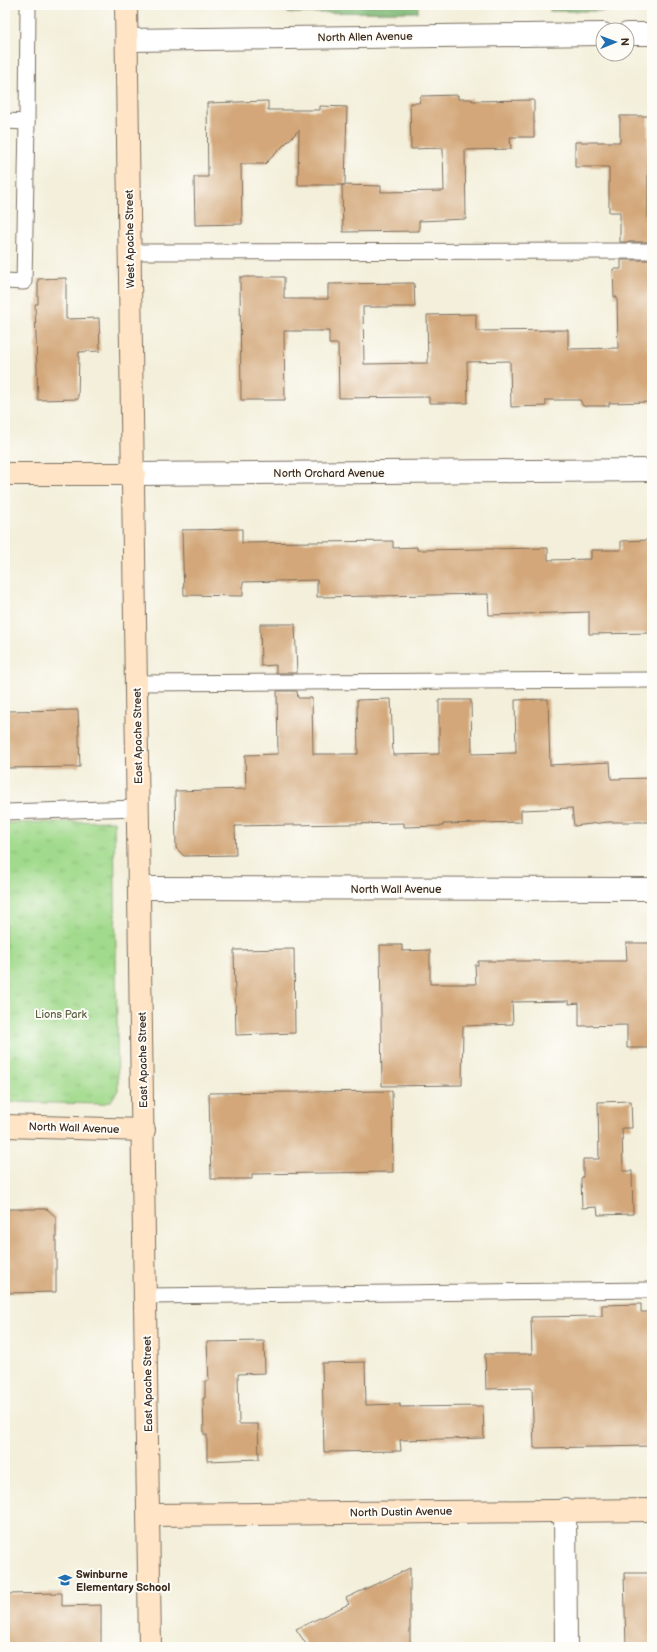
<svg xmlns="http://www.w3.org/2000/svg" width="657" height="1652" font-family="'Balsamiq Sans',sans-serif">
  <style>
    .forest { fill: url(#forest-crowns); stroke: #5e724b }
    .park { fill: url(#park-tufts); stroke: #6e8255 }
    .building { fill: #d3a779 }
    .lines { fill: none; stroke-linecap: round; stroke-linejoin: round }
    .lane-casing { stroke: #7b6f60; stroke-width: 17 }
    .street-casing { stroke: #7b6f60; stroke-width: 24 }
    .secondary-casing { stroke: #7b6f60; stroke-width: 24 }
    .lane { stroke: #fff; stroke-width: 15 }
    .street { stroke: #fff; stroke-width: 22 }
    .secondary { stroke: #ffe4c6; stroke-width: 22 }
    .labels { text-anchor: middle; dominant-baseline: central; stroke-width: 4; stroke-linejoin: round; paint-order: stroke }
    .street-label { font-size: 11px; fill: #3b2a1e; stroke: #fdfcf7 }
    .park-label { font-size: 11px; fill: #5a5f3f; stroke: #fdfcf7 }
    .poi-label { font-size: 11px; font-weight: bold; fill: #3b2a1e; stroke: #fdfcf7; text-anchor: start }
  </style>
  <defs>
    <pattern id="forest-crowns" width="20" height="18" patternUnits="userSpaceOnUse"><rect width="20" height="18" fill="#80ba78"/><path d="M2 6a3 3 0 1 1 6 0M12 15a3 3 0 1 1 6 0" fill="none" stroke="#6a9762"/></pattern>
    <pattern id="park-tufts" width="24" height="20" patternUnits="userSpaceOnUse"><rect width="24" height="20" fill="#a1da8c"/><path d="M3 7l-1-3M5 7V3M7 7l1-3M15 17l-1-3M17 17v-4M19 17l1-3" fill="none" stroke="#8cbb78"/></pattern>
  </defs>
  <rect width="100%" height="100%" fill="#fdfcf7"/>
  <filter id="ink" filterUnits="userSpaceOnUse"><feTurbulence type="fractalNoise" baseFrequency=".025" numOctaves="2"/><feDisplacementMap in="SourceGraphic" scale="8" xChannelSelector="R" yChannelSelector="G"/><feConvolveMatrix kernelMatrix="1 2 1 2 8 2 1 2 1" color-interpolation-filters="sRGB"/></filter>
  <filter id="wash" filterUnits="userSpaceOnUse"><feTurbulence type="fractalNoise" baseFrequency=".012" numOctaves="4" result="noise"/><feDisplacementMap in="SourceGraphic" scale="16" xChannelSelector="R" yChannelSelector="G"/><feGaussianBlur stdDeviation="0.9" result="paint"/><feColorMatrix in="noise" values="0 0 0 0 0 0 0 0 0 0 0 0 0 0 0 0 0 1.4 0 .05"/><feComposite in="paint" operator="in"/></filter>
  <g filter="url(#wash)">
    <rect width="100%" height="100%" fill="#f3efda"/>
    <g class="forest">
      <polygon points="287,5 418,5 418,12 288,13"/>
      <polygon points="549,5 652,5 652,11 550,11"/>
    </g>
    <polygon class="park" points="114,821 118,1090 111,1101 102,1104 5,1102 5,823"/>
    <g id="blocks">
      <g class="building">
        <polygon points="458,95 458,99 472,99 472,101 534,100 534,137 510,137 511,149 465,150 466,219 419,221 419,231 343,232 342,185 381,186 381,192 444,191 443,148 411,149 410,103 419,103 421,96"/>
        <polygon points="268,101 268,110 320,110 320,106 347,107 345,185 298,185 299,130 265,164 241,164 242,224 195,225 194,177 208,177 207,103"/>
        <polygon points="620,116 648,116 648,222 652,222 652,242 620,242 620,212 609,212 609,167 575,167 575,142 620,142"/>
        <polygon points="621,260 652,260 652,402 609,403 609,406 583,406 580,400 546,400 546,406 511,407 510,361 467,362 468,403 429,403 429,397 339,398 338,344 329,344 329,331 284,331 285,400 241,400 240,277 284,277 284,299 328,299 328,284 414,283 415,307 363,307 364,364 428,363 427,315 476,314 476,331 568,330 568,349 618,348 617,297 614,297 613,269 621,269"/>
        <polygon points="66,278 66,319 99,318 100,351 79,352 78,399 38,400 35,304 38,304 38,279"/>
        <polygon points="242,529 242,543 393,541 393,548 417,547 417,550 548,548 548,560 591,559 591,550 621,550 621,541 652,540 652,633 589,634 589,612 489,615 488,594 317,597 317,580 243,582 243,596 184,595 182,530"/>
        <polygon points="260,624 295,624 297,673 276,673 276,665 261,666"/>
        <polygon points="277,691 297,691 298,698 312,698 313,754 358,754 357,700 391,699 393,755 439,754 439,700 471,700 472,754 516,753 515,700 548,699 550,765 610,762 611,779 652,778 652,822 608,822 574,826 572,808 521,810 521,822 443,824 443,826 404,827 404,823 235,826 236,855 184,856 176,848 175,791 246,789 245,755 278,754"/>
        <polygon points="78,710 80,767 5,768 5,711"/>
        <polygon points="626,943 652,943 652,1048 627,1048 627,1025 579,1026 579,1003 569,1004 569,1001 512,1002 513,1024 463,1026 462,1085 382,1086 380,945 402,945 402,951 430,950 430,984 476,984 475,965 478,965 478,961 627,961"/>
        <polygon points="294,949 295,1033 236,1035 234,950"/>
        <polygon points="392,1091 393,1172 252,1174 252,1179 211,1179 209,1093"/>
        <polygon points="631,1101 632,1128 622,1128 623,1171 632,1171 633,1214 598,1215 597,1207 582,1208 581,1178 583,1177 583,1159 599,1159 598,1102"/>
        <polygon points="5,1209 47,1209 56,1217 56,1292 5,1293"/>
        <polygon points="641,1304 641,1312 652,1312 652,1446 534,1448 532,1388 486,1389 485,1354 532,1354 531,1317 602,1316 602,1305"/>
        <polygon points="264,1341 265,1373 238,1374 239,1424 258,1424 259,1459 207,1461 207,1435 204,1435 203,1398 205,1398 205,1381 209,1381 207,1342"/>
        <polygon points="365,1362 366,1405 400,1404 400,1407 483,1406 484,1438 400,1440 401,1451 324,1452 322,1363"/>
        <polygon points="410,1568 410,1647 308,1647 296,1629 349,1604 346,1598"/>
        <polygon points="624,1573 652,1573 652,1647 626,1647"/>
        <polygon points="62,1593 62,1606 101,1605 101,1647 5,1647 5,1594"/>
      </g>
    </g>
  </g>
  <g filter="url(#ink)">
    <use href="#blocks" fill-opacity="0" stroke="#7b6f60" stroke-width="1"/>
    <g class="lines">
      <defs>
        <g id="lane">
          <polyline points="5,121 27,122 28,5"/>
          <polyline points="130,252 652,251"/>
          <polyline points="5,281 24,282 27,122"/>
          <polyline points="137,683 652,680"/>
          <polyline points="5,812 139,808"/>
          <polyline points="146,1296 652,1290"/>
        </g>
        <g id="street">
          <polyline points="627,34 652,34"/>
          <polyline points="127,40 603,34"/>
          <polyline points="134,474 652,470"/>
          <polyline points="140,888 652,889"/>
          <polyline points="565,1509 566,1647"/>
        </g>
        <g id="secondary">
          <polyline points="126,5 150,1647"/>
          <polyline points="5,474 134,474"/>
          <polyline points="5,1126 144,1130"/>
          <polyline points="150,1515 652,1510"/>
        </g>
      </defs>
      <use href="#lane" class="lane-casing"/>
      <use href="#street" class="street-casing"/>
      <use href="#secondary" class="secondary-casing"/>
      <use href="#lane" class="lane"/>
      <use href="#street" class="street"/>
      <use href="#secondary" class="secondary"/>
    </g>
  </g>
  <defs>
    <symbol id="school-bare" viewBox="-9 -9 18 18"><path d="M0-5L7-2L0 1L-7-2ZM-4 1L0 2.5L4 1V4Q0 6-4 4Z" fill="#1f6fb2" stroke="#fdfcf7" stroke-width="2.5" paint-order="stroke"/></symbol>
  </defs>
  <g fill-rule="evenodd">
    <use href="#school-bare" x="55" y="1570" width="20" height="20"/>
  </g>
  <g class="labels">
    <g class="street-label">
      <text transform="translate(365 37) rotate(-1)">North Allen Avenue</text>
      <text transform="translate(130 239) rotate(-91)">West Apache Street</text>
      <text x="329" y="473">North Orchard Avenue</text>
      <text transform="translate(138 736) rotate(-91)">East Apache Street</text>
      <text x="396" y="889">North Wall Avenue</text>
      <text transform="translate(143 1060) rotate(-91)">East Apache Street</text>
      <text transform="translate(74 1128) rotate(2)">North Wall Avenue</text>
      <text transform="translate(148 1384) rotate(-91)">East Apache Street</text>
      <text transform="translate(401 1512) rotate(-1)">North Dustin Avenue</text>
    </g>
    <g class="park-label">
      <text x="61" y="1014">Lions Park</text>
    </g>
    <g class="poi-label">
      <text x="76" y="1574">Swinburne<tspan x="76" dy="13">Elementary School</tspan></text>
    </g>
  </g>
  <rect width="657" height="1652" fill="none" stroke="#fdfcf7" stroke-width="20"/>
  <g transform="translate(615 42) rotate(89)"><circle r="19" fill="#fdfcf7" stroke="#afa8a0"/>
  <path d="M0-3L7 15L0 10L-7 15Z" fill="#1f6fb2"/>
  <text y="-6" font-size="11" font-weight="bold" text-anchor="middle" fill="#3b2a1e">N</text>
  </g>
</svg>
